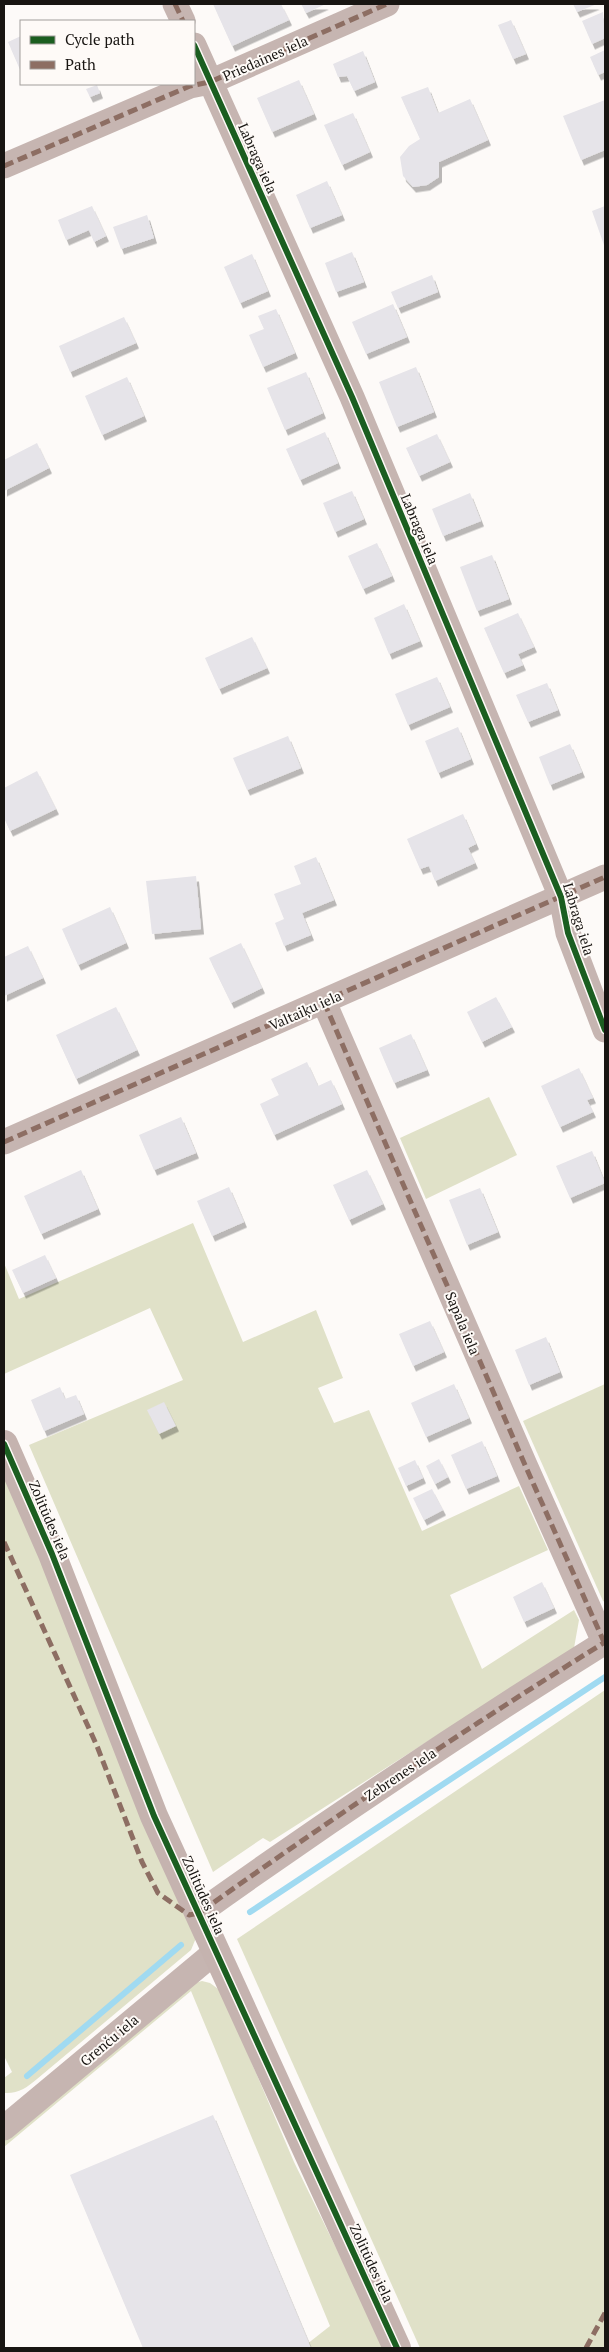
<svg xmlns="http://www.w3.org/2000/svg" width="609" height="2352" font-family="'PT Serif',serif">
  <style>
    .green { fill: #e0e1c8 }
    .lines { fill: none; stroke-linecap: round; stroke-linejoin: round }
    .stream { stroke: #a0daf1; stroke-width: 6 }
    .building { fill: #e6e4e9; filter: url(#shadow) }
    .street { stroke: #c6b5b1; stroke-width: 25 }
    .secondary { stroke: #c5b3af; stroke-width: 28 }
    .quiet { stroke: #8d6e63; stroke-width: 5; stroke-dasharray: 10 5; stroke-linecap: butt }
    .cycleway-casing { stroke: #fefaf7; stroke-width: 9 }
    .cycleway { stroke: #1b5e20; stroke-width: 6 }
    .labels { text-anchor: middle; dominant-baseline: central; stroke-width: 4; stroke-linejoin: round; paint-order: stroke }
    .street-label { font-size: 14px; fill: #181512; stroke: #fefaf7 }
  </style>
  <defs>
    <filter id="shadow"><feDropShadow dx="3" dy="5.5" stdDeviation="0" flood-color="#0004"/></filter>
  </defs>
  <rect width="100%" height="100%" fill="#fdfaf8"/>
  <g class="green">
    <polygon points="489,1097 517,1155 426,1199 400,1138"/>
    <polygon points="193,1223 243,1342 316,1310 343,1378 318,1388 334,1423 369,1410 422,1531 519,1486 548,1550 450,1595 482,1669 574,1610 579,1620 574,1648 270,1842 263,1838 213,1872 29,1445 183,1380 150,1308 4,1374 4,1263 19,1299"/>
    <polygon points="605,1384 605,1602 603,1601 523,1421"/>
    <path d="M4 1464 196 1938 191 1950 37 2079C26 2088 18 2094 4 2093V2078L12 2072 4 2056Z"/>
    <polygon points="605,1690 605,2348 420,2348 237,1939"/>
    <polygon points="202,1981 210,1983 221,1991 294,2162 385,2348 302,2348 330,2326 191,1991 4,2147 4,2140 188,1985"/>
  </g>
  <g class="lines">
    <g class="stream">
      <polyline points="250,1912 605,1677"/>
      <polyline points="27,2076 181,1945"/>
    </g>
  </g>
  <g class="building">
    <polygon points="213,4 281,4 289,20 232,46"/>
    <polygon points="301,4 326,4 306,13"/>
    <polygon points="573,4 597,4 577,12"/>
    <polygon points="603,12 605,38 592,44 582,21"/>
    <polygon points="511,20 526,54 513,59 498,25"/>
    <polygon points="21,36 21,72 8,42"/>
    <polygon points="605,50 605,72 598,75 590,57"/>
    <polygon points="363,51 375,82 354,91 347,76 338,77 333,64"/>
    <polygon points="299,80 314,114 272,132 257,98"/>
    <polygon points="97,85 100,93 90,97 86,89"/>
    <polygon points="428,87 438,113 470,99 488,140 439,162 439,177 427,185 413,187 403,176 400,157 409,146 420,139 401,97"/>
    <polygon points="605,100 605,150 581,160 563,116"/>
    <polygon points="353,113 370,152 342,165 324,125"/>
    <polygon points="327,181 342,215 310,228 296,195"/>
    <polygon points="92,206 106,236 94,242 89,230 66,240 58,220"/>
    <polygon points="605,206 605,248 592,211"/>
    <polygon points="147,215 154,238 121,249 113,227"/>
    <polygon points="352,252 364,282 336,292 325,263"/>
    <polygon points="252,254 268,291 240,303 224,267"/>
    <polygon points="432,275 438,292 398,308 391,292"/>
    <polygon points="393,304 407,337 366,354 352,322"/>
    <polygon points="276,309 295,353 263,367 249,335 264,329 258,316"/>
    <polygon points="124,317 136,343 70,372 59,346"/>
    <polygon points="416,367 434,412 397,427 379,382"/>
    <polygon points="306,372 323,413 285,430 267,388"/>
    <polygon points="127,377 144,416 102,435 85,396"/>
    <polygon points="325,432 338,463 300,480 286,449"/>
    <polygon points="437,434 450,462 419,476 406,448"/>
    <polygon points="37,443 49,468 4,491 4,460"/>
    <polygon points="352,491 364,519 335,532 323,503"/>
    <polygon points="470,493 481,521 443,536 432,509"/>
    <polygon points="377,543 392,576 363,589 348,556"/>
    <polygon points="492,555 509,599 477,611 460,567"/>
    <polygon points="404,604 420,641 389,654 374,618"/>
    <polygon points="518,613 534,647 518,654 523,665 504,673 484,628"/>
    <polygon points="252,637 267,668 219,689 205,658"/>
    <polygon points="437,677 450,707 408,725 395,694"/>
    <polygon points="547,683 558,710 528,722 516,695"/>
    <polygon points="458,727 471,759 438,773 425,741"/>
    <polygon points="288,736 301,768 247,790 233,758"/>
    <polygon points="570,744 582,772 550,785 539,757"/>
    <polygon points="37,771 56,809 10,831 4,818 4,788"/>
    <polygon points="463,814 476,844 468,848 475,863 435,881 429,866 420,869 407,839"/>
    <polygon points="316,857 334,900 302,913 311,935 284,946 275,923 284,919 274,894 301,884 294,866"/>
    <polygon points="196,876 201,929 152,934 146,881"/>
    <polygon points="110,907 126,943 78,965 62,929"/>
    <polygon points="241,943 262,988 231,1003 209,958"/>
    <polygon points="28,946 43,978 4,996 4,957"/>
    <polygon points="496,997 512,1027 482,1042 467,1012"/>
    <polygon points="116,1007 137,1050 76,1079 56,1035"/>
    <polygon points="411,1034 427,1070 394,1083 379,1048"/>
    <polygon points="307,1062 318,1086 331,1080 342,1104 274,1135 260,1104 279,1095 271,1079"/>
    <polygon points="579,1068 593,1098 587,1100 593,1112 560,1127 541,1086"/>
    <polygon points="181,1117 196,1153 154,1170 139,1135"/>
    <polygon points="592,1151 605,1183 570,1198 556,1166"/>
    <polygon points="81,1170 98,1209 41,1234 24,1196"/>
    <polygon points="367,1170 383,1204 349,1220 333,1185"/>
    <polygon points="229,1187 244,1222 212,1236 197,1201"/>
    <polygon points="480,1188 498,1232 467,1245 449,1200"/>
    <polygon points="45,1255 56,1278 23,1293 12,1270"/>
    <polygon points="430,1321 444,1352 413,1366 399,1334"/>
    <polygon points="546,1337 560,1372 529,1385 515,1350"/>
    <polygon points="454,1384 469,1418 426,1437 411,1403"/>
    <polygon points="60,1387 65,1399 76,1395 84,1414 44,1431 31,1400"/>
    <polygon points="164,1402 176,1426 159,1434 147,1410"/>
    <polygon points="482,1441 497,1476 466,1489 451,1455"/>
    <polygon points="439,1459 448,1477 435,1484 426,1466"/>
    <polygon points="415,1460 423,1478 406,1486 398,1468"/>
    <polygon points="432,1489 443,1510 424,1520 413,1498"/>
    <polygon points="542,1582 554,1608 524,1622 513,1597"/>
    <polygon points="213,2115 311,2348 143,2348 70,2175"/>
  </g>
  <g class="lines">
    <g class="street">
      <polyline points="175,4 183,21"/>
      <polyline points="194,45 352,397 561,897 568,933 605,1030"/>
      <polyline points="4,166 190,86 210,82 387,4"/>
      <polyline points="324,1002 525,1465 604,1642"/>
      <polyline points="4,1142 605,877"/>
      <path d="M199 1913C332 1818 467 1728 605 1642"/>
      <polyline points="4,2128 215,1952"/>
    </g>
    <polyline class="secondary" points="4,1444 52,1554 154,1816 397,2348"/>
    <g class="quiet">
      <polyline points="175,4 183,21"/>
      <polyline points="4,166 190,86 210,82 387,4"/>
      <polyline points="324,1002 525,1465 604,1642"/>
      <polyline points="4,1142 605,877"/>
      <path d="M4 1542 97 1746 142 1862 158 1893 189 1915 199 1913C332 1818 467 1728 605 1642"/>
      <polyline points="586,2348 605,2313"/>
    </g>
    <defs>
      <g id="cycleway">
        <polyline points="194,45 352,397 561,897 568,933 605,1030"/>
        <polyline points="4,1444 52,1554 154,1816 397,2348"/>
      </g>
    </defs>
    <use href="#cycleway" class="cycleway-casing"/>
    <use href="#cycleway" class="cycleway"/>
  </g>
  <g class="labels">
    <g class="street-label">
      <text transform="translate(265 58) rotate(-24)">Priedaines iela</text>
      <text transform="translate(258 158) rotate(66)">Labraga iela</text>
      <text transform="translate(420 529) rotate(67)">Labraga iela</text>
      <text transform="translate(579 919) rotate(73)">Labraga iela</text>
      <text transform="translate(305 1010) rotate(-24)">Valtaiķu iela</text>
      <text transform="translate(463 1323) rotate(67)">Sapala iela</text>
      <text transform="translate(50 1520) rotate(67)">Zolitūdes iela</text>
      <text transform="translate(400 1774) rotate(-34)">Zebrenes iela</text>
      <text transform="translate(204 1895) rotate(66)">Zolitūdes iela</text>
      <text transform="translate(109 2040) rotate(-40)">Grenču iela</text>
      <text transform="translate(372 2263) rotate(65)">Zolitūdes iela</text>
    </g>
  </g>
  <rect width="609" height="2352" fill="none" stroke="#181512" stroke-width="10"/>
  <rect x="20" y="20" width="175" height="65" fill="#fefaf7" stroke="#a29e9b"/>
  <rect x="30" y="36" width="25" height="8" fill="#1b5e20" stroke="#a29e9b"/>
  <text x="65" y="45" font-size="15" fill="#181512">Cycle path</text>
  <rect x="30" y="61" width="25" height="8" fill="#8d6e63" stroke="#a29e9b"/>
  <text x="65" y="70" font-size="15" fill="#181512">Path</text>
</svg>
